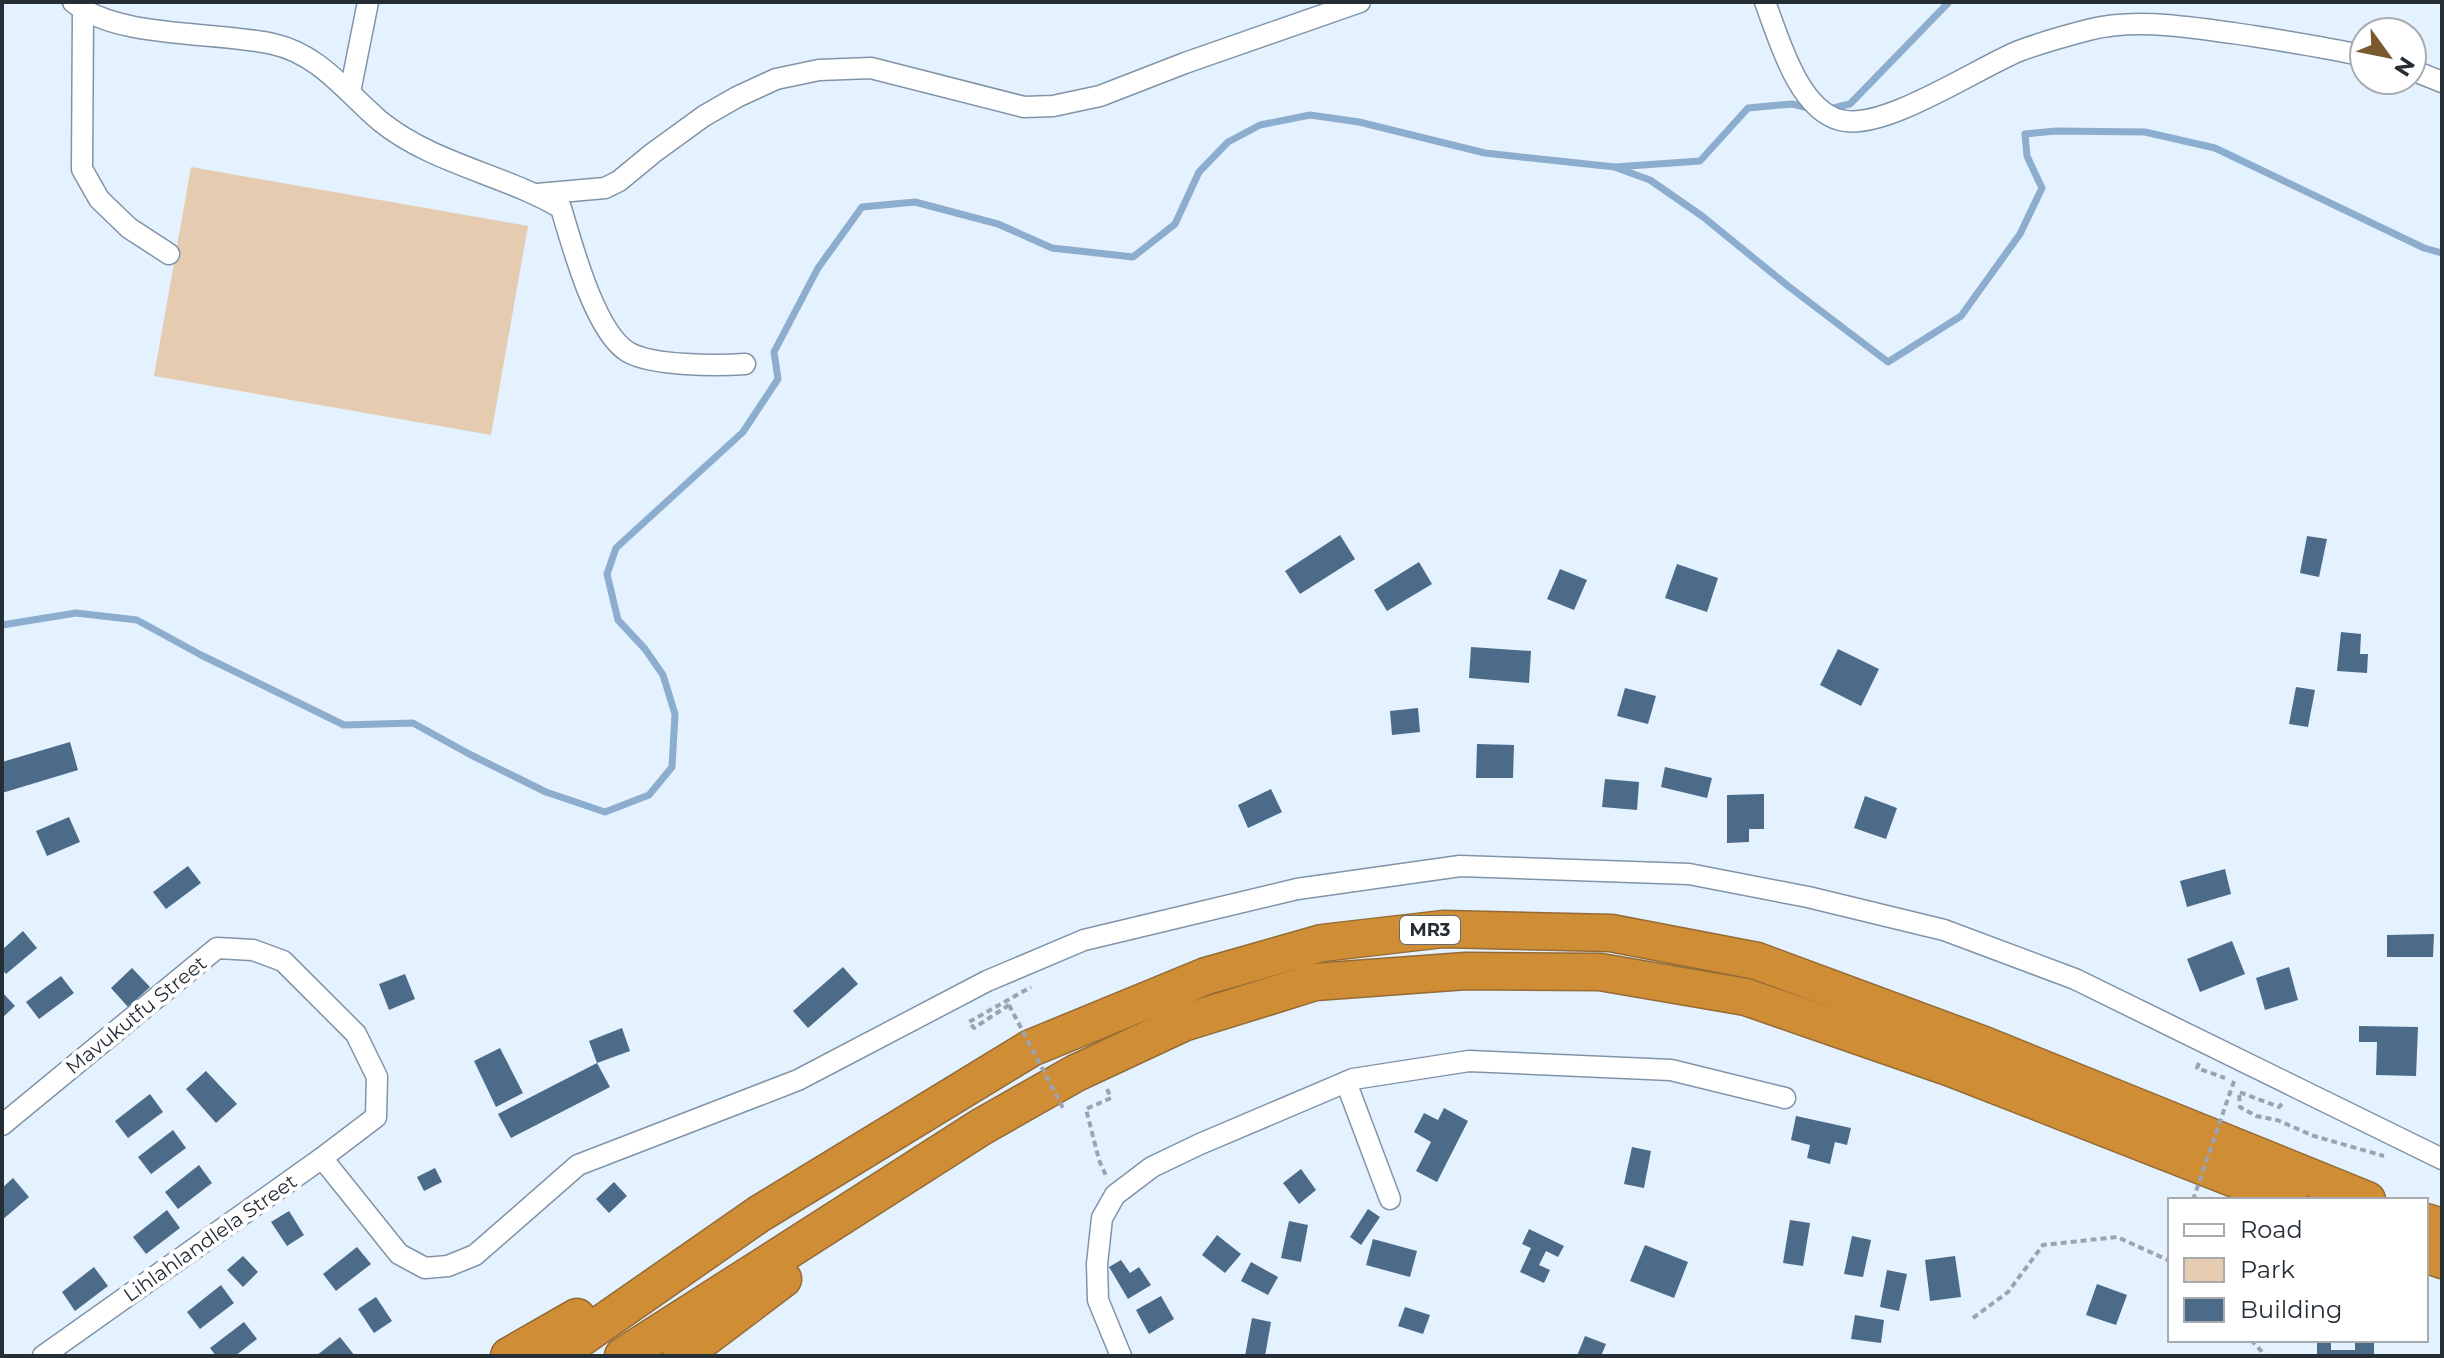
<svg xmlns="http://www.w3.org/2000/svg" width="2444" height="1358" font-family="Montserrat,sans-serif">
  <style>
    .green { fill: #e5ccb0 }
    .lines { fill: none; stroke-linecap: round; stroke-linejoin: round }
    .stream { stroke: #8cadce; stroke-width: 7 }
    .building { fill: #4c6b89 }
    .street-casing { stroke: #8094a8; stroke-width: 23 }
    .highway-casing { stroke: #946b35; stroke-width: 39 }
    .path { stroke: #99a4af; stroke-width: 4; stroke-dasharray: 6 4; stroke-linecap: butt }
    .street { stroke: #fff; stroke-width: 20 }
    .highway { stroke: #cf8d35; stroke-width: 36 }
    .path-bridge { stroke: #99a4af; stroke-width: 4; stroke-dasharray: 6 4; stroke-linecap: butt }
    .labels { text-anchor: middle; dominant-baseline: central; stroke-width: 8; stroke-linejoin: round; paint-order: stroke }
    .shield { fill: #fff; stroke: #666c72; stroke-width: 2 }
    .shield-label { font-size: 18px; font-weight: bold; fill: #252d35 }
    .street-label { font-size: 20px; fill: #252d35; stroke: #fff }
  </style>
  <rect width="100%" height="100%" fill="#e4f1fe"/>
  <polygon class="green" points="191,167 528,226 491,435 154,376"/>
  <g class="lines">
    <g class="stream">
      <polyline points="1829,109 1850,104 1949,2"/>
      <polyline points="1617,168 1650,180 1702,216 1788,286 1888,362 1961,316 2020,234 2042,188 2027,156 2025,134 2056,131 2145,132 2215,148 2424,248 2442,253"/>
      <polyline points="2,625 76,613 137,620 201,655 344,725 413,723 471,755 546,792 605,812 649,795 672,767 675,714 663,675 645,649 618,620 607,574 616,548 743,432 778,379 774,352 818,268 862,207 915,202 998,224 1052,248 1133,257 1175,224 1199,172 1228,142 1260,125 1310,115 1359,122 1485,153 1615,167 1700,161 1748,108 1792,104 1813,109"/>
    </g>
  </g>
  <g class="building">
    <polygon points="1340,535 1355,559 1300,594 1285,571"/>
    <polygon points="2307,536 2327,539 2319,577 2300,573"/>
    <polygon points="1419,562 1432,584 1387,611 1374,590"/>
    <polygon points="1677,564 1718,578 1707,612 1665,598"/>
    <polygon points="1560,569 1587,580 1574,610 1547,599"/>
    <polygon points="2341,632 2361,634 2360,654 2368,654 2367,673 2337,671"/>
    <polygon points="1471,647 1531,651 1529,683 1469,678"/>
    <polygon points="1838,649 1879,669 1861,706 1820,685"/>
    <polygon points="2296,687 2315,690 2308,727 2289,724"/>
    <polygon points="1625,688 1656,696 1648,724 1617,716"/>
    <polygon points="1418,708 1420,732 1392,735 1390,711"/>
    <polygon points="70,742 78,770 2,793 2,762"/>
    <polygon points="1477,744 1514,745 1513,778 1476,778"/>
    <polygon points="1665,767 1712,778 1707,798 1661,787"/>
    <polygon points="1605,779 1639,782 1637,810 1602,807"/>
    <polygon points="1271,789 1282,812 1248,828 1238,805"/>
    <polygon points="1764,794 1764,829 1749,829 1749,842 1727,843 1727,795"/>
    <polygon points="1865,796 1897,808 1886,839 1854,828"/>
    <polygon points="69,817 80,842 47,856 36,831"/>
    <polygon points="188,866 201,883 166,909 153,892"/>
    <polygon points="2225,869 2231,894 2187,907 2180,881"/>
    <polygon points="23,931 37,948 6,974 2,969 2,950"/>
    <polygon points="2434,934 2433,957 2387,957 2387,935"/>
    <polygon points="2232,941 2245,974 2200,992 2187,959"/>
    <polygon points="843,967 858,984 808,1028 793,1011"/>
    <polygon points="2289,967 2298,1000 2265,1010 2256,978"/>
    <polygon points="132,968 150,987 128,1007 111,988"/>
    <polygon points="405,974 415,999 389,1010 379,984"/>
    <polygon points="61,976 74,993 39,1019 26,1002"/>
    <polygon points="2,992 15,1006 2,1018"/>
    <polygon points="2359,1026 2418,1027 2416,1076 2376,1075 2377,1042 2359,1042"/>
    <polygon points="622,1028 630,1051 597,1063 589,1041"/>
    <polygon points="500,1048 523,1093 496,1107 474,1061"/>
    <polygon points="597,1063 610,1087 511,1138 498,1114"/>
    <polygon points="206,1071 237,1104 216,1123 186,1089"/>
    <polygon points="150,1094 163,1112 128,1138 115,1121"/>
    <polygon points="1444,1108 1468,1121 1437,1182 1416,1171 1431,1142 1414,1132 1424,1113 1438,1120"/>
    <polygon points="1796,1116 1851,1128 1847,1145 1835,1142 1830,1164 1807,1158 1810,1145 1791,1140"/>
    <polygon points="173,1130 186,1148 151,1174 138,1157"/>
    <polygon points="1632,1147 1651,1151 1644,1188 1624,1184"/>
    <polygon points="199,1165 212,1183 178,1209 165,1192"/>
    <polygon points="435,1168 442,1182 424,1191 417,1177"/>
    <polygon points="1301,1169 1316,1190 1299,1204 1283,1183"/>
    <polygon points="13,1178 29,1197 2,1220 2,1188"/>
    <polygon points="614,1182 627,1196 609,1213 596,1199"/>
    <polygon points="1368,1209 1380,1217 1361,1245 1350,1237"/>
    <polygon points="167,1210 180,1228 146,1254 133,1237"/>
    <polygon points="289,1211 304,1235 287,1246 271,1222"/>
    <polygon points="1790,1220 1810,1223 1803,1266 1783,1263"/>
    <polygon points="1289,1221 1308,1225 1301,1262 1281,1258"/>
    <polygon points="1529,1229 1564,1246 1558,1257 1546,1251 1539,1265 1550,1270 1544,1283 1520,1272 1531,1248 1522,1244"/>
    <polygon points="1217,1235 1241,1254 1225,1273 1202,1255"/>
    <polygon points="1852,1236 1871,1240 1863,1277 1844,1274"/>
    <polygon points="1373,1239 1417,1251 1410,1277 1366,1265"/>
    <polygon points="1645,1245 1688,1262 1674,1298 1630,1281"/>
    <polygon points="357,1247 371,1264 336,1291 323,1274"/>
    <polygon points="243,1256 258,1272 243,1287 227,1270"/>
    <polygon points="1955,1256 1961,1297 1930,1301 1925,1260"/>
    <polygon points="1121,1260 1130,1273 1139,1267 1151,1285 1128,1299 1109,1267"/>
    <polygon points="1251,1262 1278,1277 1268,1295 1241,1281"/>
    <polygon points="94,1267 108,1286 75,1311 62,1292"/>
    <polygon points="1887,1270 1907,1274 1899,1311 1880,1307"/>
    <polygon points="2097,1284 2127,1295 2116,1325 2086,1315"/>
    <polygon points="221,1285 234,1303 200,1329 187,1312"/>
    <polygon points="1161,1296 1174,1319 1149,1334 1136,1310"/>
    <polygon points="376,1297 392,1321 374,1333 358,1309"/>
    <polygon points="1405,1307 1430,1315 1423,1334 1398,1326"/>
    <polygon points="1855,1315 1884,1320 1881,1343 1851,1339"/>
    <polygon points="1252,1318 1271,1322 1265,1356 1245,1356"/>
    <polygon points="244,1322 257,1339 235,1356 216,1356 210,1348"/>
    <polygon points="1585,1336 1606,1344 1601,1356 1577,1356"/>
    <polygon points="340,1337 355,1356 316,1356"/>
    <polygon points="2317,1340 2331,1340 2331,1350 2355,1350 2355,1340 2374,1340 2374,1356 2317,1356"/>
  </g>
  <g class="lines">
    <defs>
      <g id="street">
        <path d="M73 2C117 39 216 31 273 44 319 54 346 92 380 121 433 164 503 174 561 208 572 245 595 332 628 352 652 366 717 366 745 364"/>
        <path d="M1765 2C1779 39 1798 109 1840 120 1883 132 1977 68 2019 51 2040 43 2065 36 2088 30 2135 18 2186 27 2233 33 2277 40 2320 46 2364 56"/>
        <polyline points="83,10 82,169 99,199 129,228 169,254"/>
        <polyline points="2412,70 2442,82"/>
        <polyline points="350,92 368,2"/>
        <polyline points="537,194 605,188 619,181 653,153 704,116 737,97 776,79 819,70 871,68 1024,107 1053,106 1100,96 1185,63 1360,2"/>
        <polyline points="1346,1082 1390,1199"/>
        <polyline points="2,1125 217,948 253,950 283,961 356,1034 377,1077 376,1117 322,1158 43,1356"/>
        <polyline points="322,1158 399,1254 425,1268 448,1266 475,1255 578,1165 798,1080 987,981 1084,940 1297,889 1460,866 1689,874 1808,897 1944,930 2075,979 2442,1159"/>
        <polyline points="1121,1356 1098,1300 1097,1264 1102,1218 1115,1195 1152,1167 1200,1144 1353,1079 1469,1061 1671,1070 1785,1098"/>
      </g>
      <g id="highway">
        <polyline points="2426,1222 2442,1227"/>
        <polyline points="2426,1254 2442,1260"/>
        <polyline points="509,1356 577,1317"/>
        <polyline points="555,1356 759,1214 1031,1048 1206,976 1322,943 1443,929 1611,933 1757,961 1984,1045 2367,1200"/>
        <polyline points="623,1356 981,1127 1076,1073 1183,1023 1315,982 1466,971 1600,972 1746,997 1951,1068 2289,1200"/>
        <polyline points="681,1356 783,1279"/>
      </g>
    </defs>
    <use href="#street" class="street-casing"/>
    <use href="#highway" class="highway-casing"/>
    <g class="path">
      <polyline points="1009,1005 974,1028 969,1022 1031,987"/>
      <polyline points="2199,1063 2197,1068 2225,1078"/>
      <polyline points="1107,1089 1111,1098 1086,1109 1099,1160 1107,1178"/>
      <polyline points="2282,1104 2279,1107 2239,1092 2240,1107 2256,1116 2277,1120 2314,1136 2384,1156"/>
      <polyline points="1973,1318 2008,1292 2043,1245 2117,1237 2170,1261"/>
      <polyline points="2251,1340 2266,1356"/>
    </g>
    <use href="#street" class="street"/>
    <use href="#highway" class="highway"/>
    <g class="path-bridge">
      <polyline points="1009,1005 1064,1110"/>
      <polyline points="2193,1200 2234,1081"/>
    </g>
  </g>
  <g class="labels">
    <rect class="shield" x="1400" y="916" width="60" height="28" rx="6"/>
    <g class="shield-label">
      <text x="1430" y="930">MR3</text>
    </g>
    <g class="street-label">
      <text transform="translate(136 1015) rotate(-39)">Mavukutfu Street</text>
      <text transform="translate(210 1238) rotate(-35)">Lihlahlandlela Street</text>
    </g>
  </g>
  <rect width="2444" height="1358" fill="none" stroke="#252d35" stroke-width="8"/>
  <rect x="2168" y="1198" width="260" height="144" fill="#ffffff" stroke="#a8abae" stroke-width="2"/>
  <rect x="2184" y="1224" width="40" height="12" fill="#ffffff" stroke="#a8abae" stroke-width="2"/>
  <text x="2240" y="1238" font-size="24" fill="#252d35">Road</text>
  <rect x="2184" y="1258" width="40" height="24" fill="#e5ccb0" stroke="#a8abae" stroke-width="2"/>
  <text x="2240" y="1278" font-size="24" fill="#252d35">Park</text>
  <rect x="2184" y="1298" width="40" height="24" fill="#4c6b89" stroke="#a8abae" stroke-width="2"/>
  <text x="2240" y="1318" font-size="24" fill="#252d35">Building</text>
  <g transform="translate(2388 56) rotate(123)"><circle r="38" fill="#ffffff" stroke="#a8abae" stroke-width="2"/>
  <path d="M0-6L14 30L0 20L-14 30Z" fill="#7b5930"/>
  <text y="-12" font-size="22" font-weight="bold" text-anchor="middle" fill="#252d35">N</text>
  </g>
</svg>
